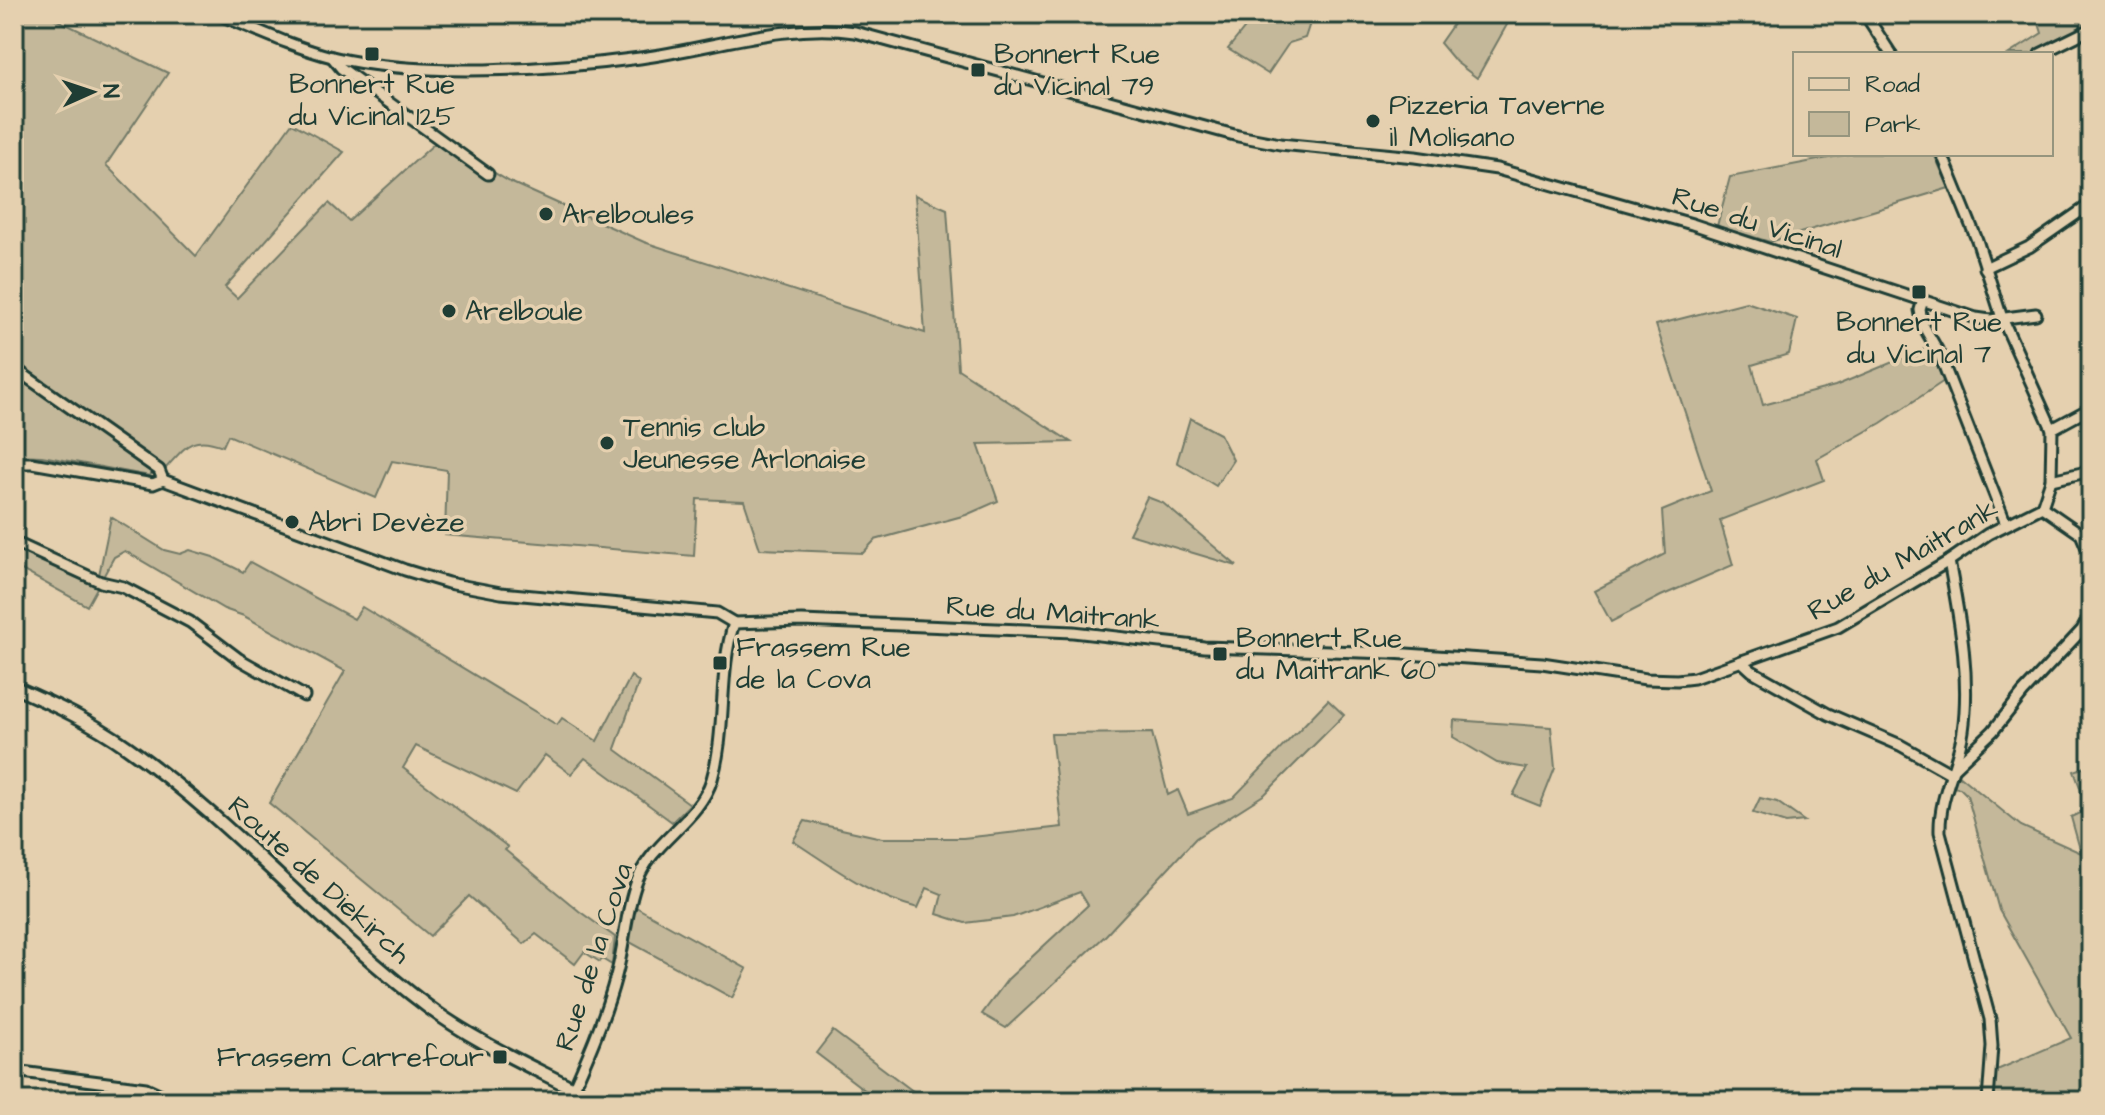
<svg xmlns="http://www.w3.org/2000/svg" width="2105" height="1115" font-family="'Architects Daughter',sans-serif">
  <style>
    .green { fill: #c4b89a; stroke: #727a67; stroke-width: 2 }
    .lines { fill: none; stroke-linecap: round; stroke-linejoin: round }
    .minor-casing { stroke: #1f3d34; stroke-width: 15 }
    .major-casing { stroke: #1f3d34; stroke-width: 17 }
    .minor { stroke: #e5d0af; stroke-width: 9 }
    .major { stroke: #e5d0af; stroke-width: 11 }
    .poi-dot { fill: #1f3d34; stroke: #e5d0af; stroke-width: 3 }
    .labels { text-anchor: middle; dominant-baseline: central; stroke-width: 7; stroke-linejoin: round; paint-order: stroke }
    .poi-label { font-size: 28px; fill: #1f3d34; stroke: #e5d0af; text-anchor: start }
    .street-label { font-size: 28px; fill: #1f3d34; stroke: #e5d0af }
  </style>
  <rect width="100%" height="100%" fill="#e5d0af"/>
  <filter id="ink" filterUnits="userSpaceOnUse"><feTurbulence type="fractalNoise" baseFrequency=".0125" numOctaves="2"/><feDisplacementMap in="SourceGraphic" scale="16" xChannelSelector="R" yChannelSelector="G"/><feConvolveMatrix kernelMatrix="1 2 1 2 8 2 1 2 1" color-interpolation-filters="sRGB"/></filter>
  <g filter="url(#ink)">
    <g class="green">
      <path d="M14 14H45L168 73 106 165 196 256 292 123 344 152 225 287 237 298 329 203 349 221 435 143 449 153 463 154 510 182 644 242 925 333 915 195 947 209 958 369 1071 442 978 444 998 501 966 515 875 540 863 553 760 549 744 501 697 499 694 556 445 535 447 470 392 461 376 498 228 435 223 446C192 434 186 446 166 468L14 364Z"/>
      <polygon points="1256,14 1313,14 1305,38 1289,43 1268,74 1228,49"/>
      <polygon points="1456,14 1513,14 1477,78 1456,62 1440,43 1458,17"/>
      <polygon points="2036,14 2091,14 2091,29 2040,54 2009,54 2042,33"/>
      <polygon points="1849,154 1934,154 1949,188 1770,242 1717,226 1730,177"/>
      <polygon points="1746,302 1797,319 1789,354 1752,365 1763,405 1835,386 1929,347 1944,381 1881,423 1817,459 1824,480 1720,520 1733,565 1661,596 1611,622 1594,591 1665,554 1662,511 1711,491 1656,325"/>
      <polygon points="14,373 153,471 150,476 42,456 14,455"/>
      <polygon points="1190,418 1220,434 1233,460 1216,486 1177,462"/>
      <polygon points="1147,497 1163,503 1237,566 1129,534"/>
      <polygon points="111,517 164,550 180,554 190,550 213,557 243,572 250,562 354,619 362,607 557,725 562,718 597,741 631,676 639,682 615,749 690,804 672,822 585,758 571,774 545,755 516,794 416,746 403,768 508,847 505,850 579,911 615,937 612,965 602,959 600,962 584,952 575,964 536,934 524,944 469,896 430,936 269,803 345,671 244,616 224,609 125,551 114,557 87,606 14,566 14,537 99,575"/>
      <path d="M1328 700 1344 715 1265 794 1196 838 1106 935 1006 1028 982 1014 1008 979 1088 905 1080 892 1013 917 965 923 937 914 942 894 927 888 918 908C871 896 833 867 793 841L805 821 882 838H963L1062 827 1051 734 1152 733 1168 795 1178 790 1188 814 1233 798Z"/>
      <polygon points="1454,720 1551,727 1555,768 1540,806 1513,795 1527,768 1497,763 1453,737"/>
      <polygon points="2091,765 2091,1101 1988,1101 1990,1073 2071,1038 1999,910 1967,795 1960,788 1950,787 1957,774 2021,826 2081,853 2071,817 2088,809 2074,771"/>
      <polygon points="1760,798 1777,802 1804,821 1786,823 1753,813"/>
      <polygon points="634,906 747,969 732,998 626,940"/>
      <polygon points="833,1031 926,1101 879,1101 816,1053"/>
    </g>
    <g class="lines">
      <defs>
        <g id="minor">
          <path d="M218 14C255 29 293 47 332 57 419 78 551 70 640 58 711 49 783 22 855 32L1238 136 1280 144 1415 157 1497 169 1692 224 1976 318 1990 320 2036 314"/>
          <polyline points="1865,14 1891,54"/>
          <polyline points="2040,54 2091,29"/>
          <polyline points="332,57 341,68 488,174"/>
          <polyline points="1985,268 2029,247 2091,204"/>
          <polyline points="1923,300 1920,310 1923,325 1939,353 2006,524"/>
          <polyline points="14,368 159,470 163,480"/>
          <polyline points="2052,429 2091,408"/>
          <polyline points="14,463 32,463 153,484 163,480 405,570 448,583 501,593 717,613 734,623 802,621 1073,632 1204,647 1391,653 1542,663 1646,679 1677,680 1694,678 1838,627 1949,561 1988,534 2042,507 2051,480 2052,429 2002,318 1977,240 1942,154"/>
          <polyline points="2051,480 2091,471"/>
          <polyline points="2042,507 2081,534 2091,557"/>
          <polyline points="14,542 101,582 123,587 190,622 239,659 304,696"/>
          <path d="M1949 561C1959 616 1971 675 1963 731 1958 767 1939 794 1940 832L1990 1019 1992 1046 1988 1101"/>
          <polyline points="1741,661 1752,671 1828,714 1900,745 1950,773"/>
          <polyline points="1952,770 1993,731 2023,693 2082,630 2091,613"/>
          <polyline points="14,1071 146,1088 174,1101"/>
          <path d="M568 1101C586 1061 605 1018 616 976 625 945 625 912 637 881 652 841 699 821 712 779 727 729 718 673 734 623"/>
        </g>
        <path id="major" d="M14 687C53 704 92 722 127 747 235 823 322 927 427 1006 477 1044 542 1071 597 1101"/>
      </defs>
      <use href="#minor" class="minor-casing"/>
      <use href="#major" class="major-casing"/>
      <use href="#minor" class="minor"/>
      <use href="#major" class="major"/>
    </g>
  </g>
  <g class="poi-dot">
    <rect x="364" y="46" width="16" height="16" rx="4"/>
    <rect x="970" y="62" width="16" height="16" rx="4"/>
    <circle cx="1373" cy="121" r="8"/>
    <circle cx="546" cy="214" r="8"/>
    <rect x="1911" y="284" width="16" height="16" rx="4"/>
    <circle cx="449" cy="311" r="8"/>
    <circle cx="607" cy="443" r="8"/>
    <circle cx="292" cy="522" r="8"/>
    <rect x="1212" y="646" width="16" height="16" rx="4"/>
    <rect x="712" y="655" width="16" height="16" rx="4"/>
    <rect x="492" y="1049" width="16" height="16" rx="4"/>
  </g>
  <g class="labels">
    <g class="poi-label">
      <text x="994" y="54">Bonnert Rue<tspan x="994" dy="32">du Vicinal 79</tspan></text>
      <text x="372" y="84" text-anchor="middle">Bonnert Rue<tspan x="372" dy="32">du Vicinal 125</tspan></text>
      <text x="1389" y="105">Pizzeria Taverne<tspan x="1389" dy="32">il Molisano</tspan></text>
      <text x="562" y="214">Arelboules</text>
      <text x="465" y="311">Arelboule</text>
      <text x="1919" y="322" text-anchor="middle">Bonnert Rue<tspan x="1919" dy="32">du Vicinal 7</tspan></text>
      <text x="623" y="427">Tennis club<tspan x="623" dy="32">Jeunesse Arlonaise</tspan></text>
      <text x="308" y="522">Abri Devèze</text>
      <text x="1236" y="638">Bonnert Rue<tspan x="1236" dy="32">du Maitrank 60</tspan></text>
      <text x="736" y="647">Frassem Rue<tspan x="736" dy="32">de la Cova</tspan></text>
      <text x="484" y="1057" text-anchor="end">Frassem Carrefour</text>
    </g>
    <g class="street-label">
      <text transform="translate(1757 223) rotate(18)">Rue du Vicinal</text>
      <text transform="translate(1903 560) rotate(-30)">Rue du Maitrank</text>
      <text transform="translate(1053 613) rotate(4)">Rue du Maitrank</text>
      <text transform="translate(319 880) rotate(42)">Route de Diekirch</text>
      <text transform="translate(594 957) rotate(-72)">Rue de la Cova</text>
    </g>
  </g>
  <rect width="2105" height="1115" fill="none" stroke="#e5d0af" stroke-width="48"/>
  <rect x="24" y="24" width="2057" height="1067" fill="none" stroke="#1f3d34" stroke-width="3" filter="url(#ink)"/>
  <rect x="1793" y="52" width="260" height="104" fill="#e5d0af" stroke="#96957e" stroke-width="2"/>
  <rect x="1809" y="78" width="40" height="12" fill="#e5d0af" stroke="#96957e" stroke-width="2"/>
  <text x="1865" y="92" font-size="24" fill="#1f3d34">Road</text>
  <rect x="1809" y="112" width="40" height="24" fill="#c4b89a" stroke="#96957e" stroke-width="2"/>
  <text x="1865" y="132" font-size="24" fill="#1f3d34">Park</text>
  <g transform="translate(92 92) rotate(87)" stroke="#e5d0af" stroke-width="6" paint-order="stroke">
  <path d="M0-6L14 30L0 20L-14 30Z" fill="#1f3d34"/>
  <text y="-12" font-size="22" font-weight="bold" text-anchor="middle" fill="#1f3d34">N</text>
  </g>
</svg>
